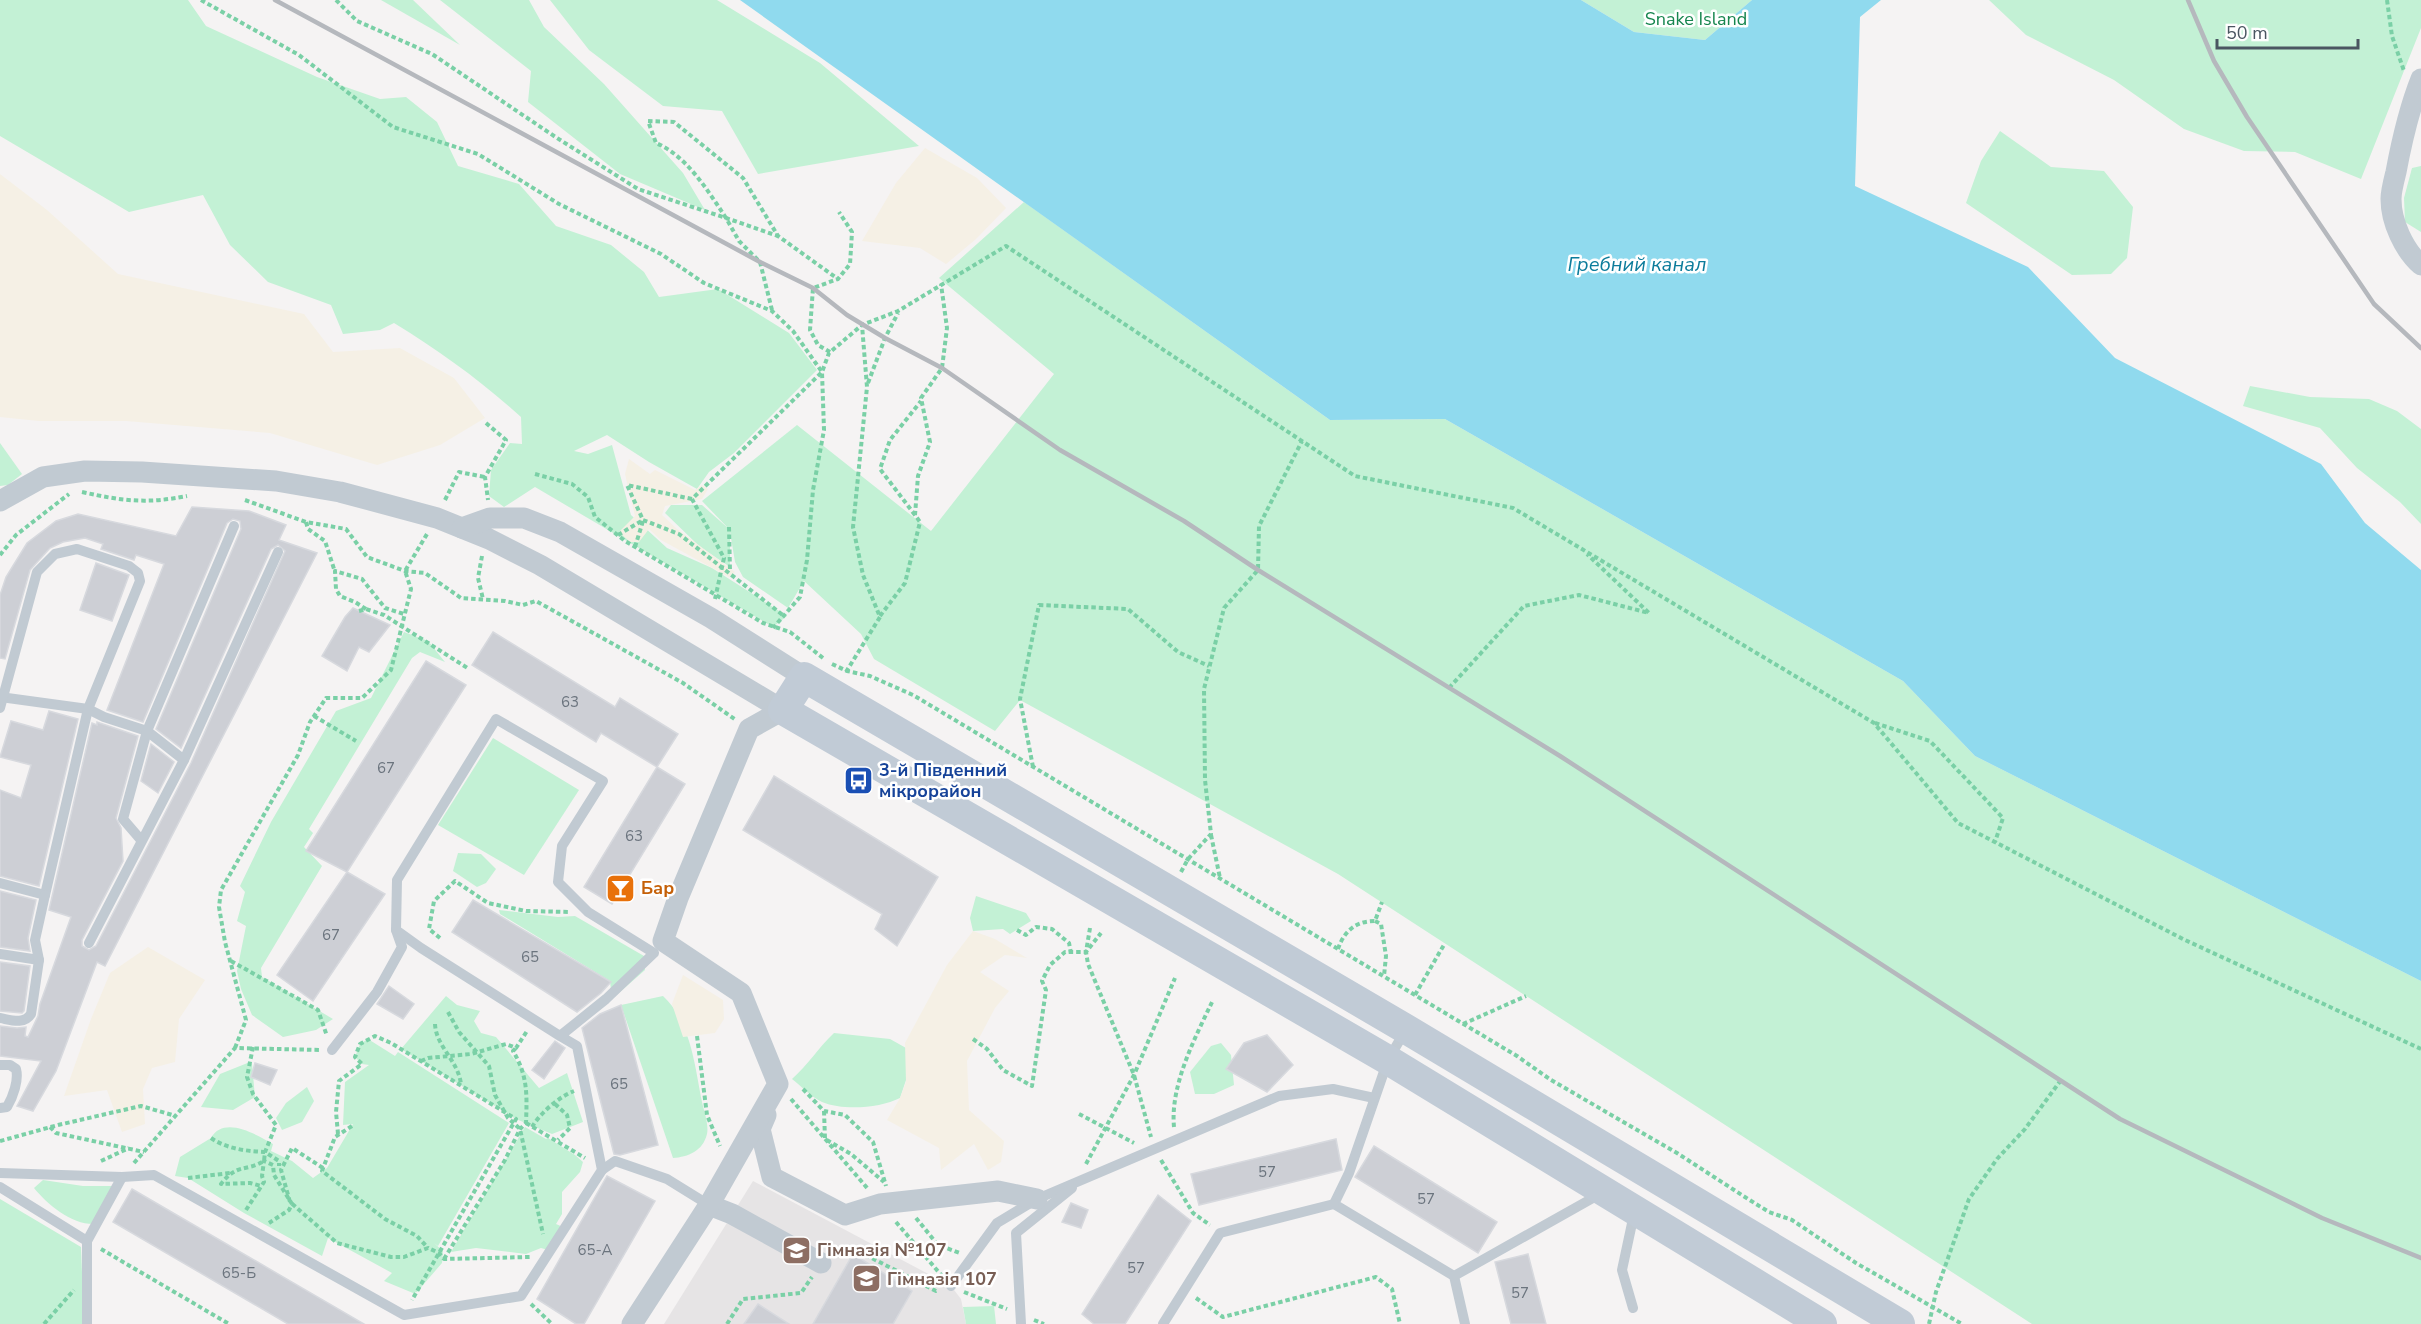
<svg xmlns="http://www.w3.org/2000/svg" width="2421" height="1324" font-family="'Nunito Sans',sans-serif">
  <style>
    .education { fill: #e6e4e5 }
    .green { fill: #c3f1d5 }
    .sand { fill: #f5f0e5 }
    .water { fill: #90daee }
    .building { fill: #cdcfd5; stroke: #d7d9de; stroke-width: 1.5 }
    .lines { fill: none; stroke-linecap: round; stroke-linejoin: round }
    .path { stroke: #7ad0a6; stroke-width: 4; stroke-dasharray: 4.5 3; stroke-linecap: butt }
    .lane { stroke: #c1cad2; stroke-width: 10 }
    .street { stroke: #c1cad2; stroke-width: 21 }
    .secondary { stroke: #c1cbd6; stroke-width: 30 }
    .rail { stroke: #b5b8bd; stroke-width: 4.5 }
    .labels { text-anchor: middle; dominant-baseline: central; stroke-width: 5; stroke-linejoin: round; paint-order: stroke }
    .number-label { font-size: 15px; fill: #6b747e }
    .park-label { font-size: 18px; fill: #17864f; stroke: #fff }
    .transit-label { font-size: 18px; font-weight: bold; fill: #164399; stroke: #fff; text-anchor: start }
    .food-label { font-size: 18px; font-weight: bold; fill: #c56008; stroke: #fff; text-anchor: start }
    .education-label { font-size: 18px; font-weight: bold; fill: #785e54; stroke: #fff; text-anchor: start }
    .water-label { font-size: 20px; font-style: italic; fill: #0c7c9b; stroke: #fff }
  </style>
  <rect width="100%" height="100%" fill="#f5f3f3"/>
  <polygon class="education" points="753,1181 951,1286 961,1299 966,1324 664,1324"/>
  <g class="green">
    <path d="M0 0H188L206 26 317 77 380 99 406 97 437 122 458 166 519 184 556 226 611 245 644 272 659 297 718 289 789 333 817 370 734 453 709 472 697 489 649 462 607 435 574 451 588 454 612 445 631 515 667 548 712 568 787 616 773 627 535 487 504 507 489 496 491 470 510 443 522 444 521 417C480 380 441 352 394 323L380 330 343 334 331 305 268 282 230 245 203 195 129 212 0 136Z"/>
    <polygon points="381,0 413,0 460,45"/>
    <polygon points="440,0 529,0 544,27 604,84 683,173 705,210 620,174 528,102 531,71"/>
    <polygon points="550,0 717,0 820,63 919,146 758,174 722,111 663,106 589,50"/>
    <polygon points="1581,0 1752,0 1705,40 1634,32"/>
    <polygon points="1989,0 2421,0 2421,28 2361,179 2295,152 2244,151 2184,129 2114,80 2026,35"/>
    <polygon points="2000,131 2051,167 2104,171 2133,207 2127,258 2111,274 2072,275 1966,203 1981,161"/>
    <polygon points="2421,166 2421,232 2405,222 2404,198 2412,168"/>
    <polygon points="1024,202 1330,420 1445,419 1903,681 1975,756 2421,981 2421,1324 2032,1324 1338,874 1020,700 995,731 874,659 861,634 804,581 788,608 743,577 735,562 730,532 730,567 699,546 665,513 671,505 702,505 729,529 702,501 797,425 931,531 1054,374 939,278"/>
    <polygon points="2250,386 2310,397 2369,399 2397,411 2421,429 2421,524 2400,502 2357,468 2320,428 2243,406"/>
    <polygon points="0,443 22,474 8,485 0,486"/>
    <polygon points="404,632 428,641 445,662 420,652 412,658 309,829 313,833 304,847 322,866 261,968 262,977 333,1019 316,1030 283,1037 252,1015 241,989 237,971 246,926 237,921 245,892 240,886 271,822 336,711 371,698"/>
    <polygon points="493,738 579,790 524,875 438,825"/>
    <polygon points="458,853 481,854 496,869 486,883 477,887 453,871"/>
    <polygon points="976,896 1026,913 1031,921 1010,934 1003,929 973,931 970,918"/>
    <polygon points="499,910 558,917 575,916 644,956 645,970 612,999 610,981 500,914"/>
    <polygon points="446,996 457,1005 480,1011 474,1021 481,1033 496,1037 539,1088 567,1073 583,1122 552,1134 516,1119 401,1049"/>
    <path d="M663 996C691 1022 695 1067 702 1102 704 1111 709 1125 707 1134 703 1151 688 1157 673 1158L621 1005Z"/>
    <path d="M834 1033 890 1039 915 1053 900 1098C880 1108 844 1111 822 1102 811 1097 801 1086 792 1079 808 1065 818 1048 834 1033Z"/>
    <path d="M368 1039 395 1056 398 1052 509 1123 438 1246 434 1243 443 1251 442 1263 417 1292 413 1293 384 1281 392 1273 328 1238 322 1256 244 1213 188 1178 175 1176 180 1157 211 1138C224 1115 257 1135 273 1144L271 1151 292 1161 313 1178 327 1168 353 1124 343 1125 345 1082 369 1065 362 1064 355 1057 360 1044Z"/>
    <polygon points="1221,1043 1231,1055 1234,1085 1214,1094 1195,1094 1190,1072 1211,1046"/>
    <polygon points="250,1062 252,1064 255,1097 233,1110 201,1107 220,1074"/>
    <polygon points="307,1087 314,1101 302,1122 282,1130 276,1118 286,1103"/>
    <polygon points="525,1127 546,1139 548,1138 575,1155 583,1162 580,1172 562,1192 562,1214 556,1224 563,1227 548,1250 541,1248 526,1254 476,1248 451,1252"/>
    <path d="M43 1180 83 1186H112L95 1224C72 1225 48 1205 34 1188Z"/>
    <polygon points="0,1199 81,1247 84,1324 0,1324"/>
    <polygon points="994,1306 996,1324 966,1324 963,1307"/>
  </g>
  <g class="sand">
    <polygon points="925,148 977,178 1006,208 976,239 946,264 920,248 862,241 896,183"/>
    <polygon points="0,174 47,210 118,274 304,314 333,352 400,348 454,378 485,418 440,445 377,465 270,433 126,421 39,421 0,417"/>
    <polygon points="629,459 650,474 655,470 695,490 702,485 708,489 702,499 665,506 662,515 677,529 735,572 729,577 661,540 649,529 639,542 630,542 619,532 635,516 625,474"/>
    <polygon points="973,931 995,939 1027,958 1005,955 980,972 1009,991 995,1008 967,1061 969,1110 1004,1141 1001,1162 988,1170 974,1144 941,1170 939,1148 887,1120 900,1098 906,1082 905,1043 947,965"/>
    <polygon points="148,947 205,980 179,1019 175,1062 152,1068 143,1089 145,1124 122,1132 107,1090 64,1096 91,1019 110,973"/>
    <polygon points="683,975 723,1000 724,1019 715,1033 683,1037 672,1004"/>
  </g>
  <polygon class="water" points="740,0 1581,0 1634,32 1705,40 1752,0 1881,0 1860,17 1855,186 2028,267 2115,358 2321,464 2365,523 2421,570 2421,981 1975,756 1903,681 1445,419 1330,420"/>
  <g class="building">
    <polygon points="192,507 249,511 286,525 279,540 317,553 105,966 97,962 56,1071 33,1111 17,1106 41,1061 0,1056 0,1026 17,1028 26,1027 25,1036 28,1037 38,1016 40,1004 71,917 49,910 92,723 97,725 97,722 138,736 116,818 121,828 123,861 82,940 82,946 89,950 96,946 191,763 285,551 278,545 271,549 181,748 156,729 241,529 240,521 233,519 227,523 143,722 107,710 164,564 136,555 134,560 101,549 103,544 85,538 63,542 50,548 30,570 5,659 0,658 0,595 6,577 27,543 56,521 78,514 176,536"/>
    <polygon points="96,563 129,575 112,621 80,610"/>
    <polygon points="353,608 390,625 369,652 359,647 347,671 322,656 345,617"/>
    <polygon points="493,632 615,707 620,698 678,734 657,767 601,733 596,742 472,665"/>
    <polygon points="426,661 466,685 347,872 306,851"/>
    <polygon points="49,711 78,719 39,886 0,876 0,790 21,798 31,765 0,757 11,721 43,730"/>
    <polygon points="151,744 174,762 158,793 141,781"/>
    <polygon points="657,767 685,784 612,904 584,887"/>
    <polygon points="774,776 938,877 897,946 875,929 882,914 743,830"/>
    <polygon points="347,872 385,894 313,1001 277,975"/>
    <polygon points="0,891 36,900 28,938 30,951 0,947"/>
    <polygon points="473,900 611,982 601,993 577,1012 452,932"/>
    <polygon points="0,962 30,966 24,1011 22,1013 0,1011"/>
    <polygon points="389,986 414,1004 403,1019 377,1004"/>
    <polygon points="621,1005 658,1145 620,1155 614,1154 582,1028 600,1014"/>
    <polygon points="1267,1035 1293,1065 1267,1092 1226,1069 1244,1043"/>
    <polygon points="555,1041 565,1048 544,1079 532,1070"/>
    <polygon points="255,1063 277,1070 270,1085 251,1077"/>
    <polygon points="1336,1139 1342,1170 1199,1205 1191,1174"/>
    <polygon points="1374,1146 1497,1222 1478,1253 1355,1177"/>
    <polygon points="607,1176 655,1201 584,1324 576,1324 537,1299"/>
    <polygon points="132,1189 364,1324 288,1324 113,1222"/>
    <polygon points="1158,1195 1191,1221 1125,1324 1094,1324 1082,1314"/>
    <polygon points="1071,1203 1088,1210 1081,1228 1062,1222"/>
    <polygon points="853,1254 912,1291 893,1324 813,1324"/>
    <polygon points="1528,1254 1546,1324 1511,1324 1495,1262"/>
    <polygon points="758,1304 789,1324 744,1324"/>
  </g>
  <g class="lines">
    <g class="path">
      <polyline points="201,0 299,55 393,127 478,154 559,204 661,254 704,283 772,311 793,331 822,372 824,430 813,490 807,560 800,597 773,628"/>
      <polyline points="336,0 357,21 432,54 557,138 638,189 726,218"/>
      <polyline points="2387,0 2392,36 2404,71"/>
      <path d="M726 218C708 191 687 156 656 143L648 121 674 122 743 178 778 236 838 279"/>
      <polyline points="772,310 760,262 739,241 726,218 778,236"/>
      <polyline points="830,352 818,345 810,330 813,288 838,279 850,264 852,232 839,212"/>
      <polyline points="868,383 885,338 898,313"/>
      <polyline points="486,423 506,440 485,477 488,500"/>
      <polyline points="535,474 572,484 588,497 595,517 625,541 763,623 790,632 823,658"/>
      <path d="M82 492C122 501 147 504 187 496"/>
      <polyline points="692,499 627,485 643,520 679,534 784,616"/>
      <polyline points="245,500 306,522 346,529 367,557 405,571 425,573 461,598 505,601 523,605 536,601 683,683 736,720"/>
      <polyline points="445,500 459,472 485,477"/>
      <polyline points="915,515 880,469 890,440 921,401"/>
      <polyline points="306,522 308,529 325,541 335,572"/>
      <polyline points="729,527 730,571"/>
      <polyline points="618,535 643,520"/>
      <polyline points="635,547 643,521"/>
      <polyline points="0,555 16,535 69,494"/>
      <polyline points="482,556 478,578 483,599"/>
      <polyline points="715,599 724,558 692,499 822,372 829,353 862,325 898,311 1006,246 1355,476 1513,508 1874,723 1958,823 2185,940 2421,1049"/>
      <polyline points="366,609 355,602 340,596 336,589 335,571 362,579 385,608 404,614"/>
      <polyline points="359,611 366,609 384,615 469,669"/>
      <polyline points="880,616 905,583 920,522 915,515 918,476 930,442 921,398 942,368 947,328 941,284"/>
      <polyline points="832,664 847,671 870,676 913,695 1517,1056 1551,1080 1677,1153 1748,1199 1769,1212 1792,1220 1856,1263 1962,1324"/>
      <polyline points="846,672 880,617 863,575 853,527 867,387 862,325"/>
      <polyline points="1449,688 1524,606 1579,595 1649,613 1587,554"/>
      <polyline points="314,716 356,741"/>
      <polyline points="1875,723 1930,741 2003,818 1995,842"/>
      <polyline points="1033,767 1020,699 1039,605 1128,609 1178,652 1209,666"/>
      <polyline points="1211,835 1220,878"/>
      <polyline points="1181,872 1188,859 1211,834 1205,780 1204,689 1224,608 1258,570 1259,526 1302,441"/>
      <polyline points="1375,921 1381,924 1386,956 1384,976"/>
      <polyline points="1090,928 1086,952 1088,964 1134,1075 1151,1137"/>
      <polyline points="1017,930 1026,935 1036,927 1052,929 1069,943 1071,953"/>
      <polyline points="440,938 429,929 434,901 455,881 488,903 526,911 569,912"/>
      <path d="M1338 949C1344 931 1356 921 1375 921L1382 902"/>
      <polyline points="231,961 318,1010 327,1036"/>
      <polyline points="1415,995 1445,943"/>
      <polyline points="448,1012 459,1032 489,1066 495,1095 508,1118 520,1129 543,1234"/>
      <path d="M435 1024C436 1047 459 1061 461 1085"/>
      <polyline points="1463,1024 1526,996"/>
      <polyline points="697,1036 707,1115 720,1146"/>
      <polyline points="973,1039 987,1049 1003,1070 1032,1086 1046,990 1042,981 1050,965 1065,952 1086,952 1101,933"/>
      <polyline points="253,1047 247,1077 253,1094 276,1125 265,1152 279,1161 279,1166"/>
      <polyline points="235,1048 246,1020 225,942 219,907 221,890 298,755 310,722 326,698 362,698 391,670 411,589 405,571 427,534"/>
      <polyline points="421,1061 428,1058 471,1054 506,1044 516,1048 527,1031"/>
      <polyline points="803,1089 824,1111 845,1115 873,1142 886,1186"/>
      <polyline points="791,1099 868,1189"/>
      <polyline points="555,1104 567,1115 570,1128 558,1140"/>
      <polyline points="824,1111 825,1139 851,1154 884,1182"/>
      <polyline points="1079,1114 1134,1143"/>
      <polyline points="526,1123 585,1158"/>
      <polyline points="352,1126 335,1137 322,1171 385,1219 417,1236 428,1248"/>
      <polyline points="50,1127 56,1133 144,1152"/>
      <path d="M532 1127C541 1112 559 1097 574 1091"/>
      <path d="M1174 1127C1170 1085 1195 1038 1213 1000"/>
      <polyline points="338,1134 336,1112 339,1081 362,1064 355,1057 360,1044 375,1036 391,1043 516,1119 412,1300"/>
      <path d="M211 1138C227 1149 246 1151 265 1152L264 1161C246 1172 237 1163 221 1184L250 1183 261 1186"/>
      <polyline points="0,1141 58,1125 141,1106 176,1116"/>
      <polyline points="1161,1160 1193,1213 1210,1225"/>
      <polyline points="101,1161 129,1148"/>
      <polyline points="134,1163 235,1048 321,1050"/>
      <polyline points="1086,1164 1134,1075 1175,978"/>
      <polyline points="323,1168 292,1148 281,1170 290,1202 337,1243 391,1257 404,1257 428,1248 439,1253 444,1259 530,1257"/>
      <polyline points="188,1178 230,1173"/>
      <polyline points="246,1210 264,1182 262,1176 264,1161 273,1165 274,1175 292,1204 289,1210 269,1223"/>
      <polyline points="916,1218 938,1245 960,1253"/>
      <polyline points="896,1222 942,1276"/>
      <polyline points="101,1249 229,1324"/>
      <polyline points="837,1253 856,1250 936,1291 939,1290"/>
      <path d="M444 1259 505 1160 520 1129 526 1123C527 1095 528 1076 513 1051L516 1048"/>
      <polyline points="964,1292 1007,1309"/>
      <polyline points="1196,1298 1223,1317 1376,1277 1392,1289 1400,1324"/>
      <polyline points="531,1304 552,1324"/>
      <polyline points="1034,1320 1044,1324"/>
      <polyline points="44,1324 74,1290"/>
      <polyline points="727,1324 743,1299 801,1293 812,1277"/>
      <polyline points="1929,1324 1936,1292 1969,1199 1997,1159 2025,1129 2061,1080"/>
    </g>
    <g class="lane">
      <polyline points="0,697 88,709 104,717 147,731 184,760"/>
      <polyline points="0,708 37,572 55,554 77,549 129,566 138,573 140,581 88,709 45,895 0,883"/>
      <polyline points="141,840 123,819 147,731 234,526"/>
      <polyline points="89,943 184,760 278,552"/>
      <path d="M0 954 39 960 31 1014C24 1025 11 1020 0 1018"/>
      <polyline points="39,960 35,940 45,895"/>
      <polyline points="1405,1031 1388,1060 1349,1173 1334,1204 1454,1276 1465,1324"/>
      <polyline points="332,1050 377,992 402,947 396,930"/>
      <path d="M0 1065H10L16 1069C19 1080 13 1097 7 1107L0 1108"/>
      <polyline points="602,1170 615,1161 667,1179 709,1205"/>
      <polyline points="0,1173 122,1177 154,1175 404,1315 521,1296 602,1170 577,1046 560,1036 421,948 396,930 397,880 496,719 603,781 562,846 558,882 588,912 654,953 606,999 560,1036"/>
      <polyline points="0,1187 87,1241 87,1324"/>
      <polyline points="87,1241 122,1177"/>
      <polyline points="1454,1276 1600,1194"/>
      <polyline points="951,1286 997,1223 1037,1199 1279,1096 1333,1089 1374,1098"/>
      <polyline points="1633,1308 1622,1270 1634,1214"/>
      <polyline points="1021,1324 1016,1233 1072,1188"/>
      <polyline points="1163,1324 1220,1233 1334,1204"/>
    </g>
    <g class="street">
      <path d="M2421 79C2409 109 2402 140 2396 172 2394 180 2391 191 2391 199 2391 222 2404 250 2421 265"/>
      <polyline points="0,501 43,477 85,471 142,472 276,481 340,492 437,518 489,539 540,565 783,710"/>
      <polyline points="462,528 490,518 524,518 560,532 711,618 804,677"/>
      <polyline points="766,1115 760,1129 772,1177 845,1215 880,1204 998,1191 1037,1199"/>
      <polyline points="709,1205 732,1214 821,1263"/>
      <polyline points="632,1324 709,1205 778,1084 741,993 663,941 678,898 749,729 783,710"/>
    </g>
    <polyline class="secondary" points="1822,1324 1388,1060 783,710 804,677 1406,1029 1900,1324"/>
    <g class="rail">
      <polyline points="275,0 760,262 813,288 847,315 885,338 942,368 1060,450 1184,521 1258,570 1560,756 2120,1119 2322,1218 2421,1258"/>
      <polyline points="2188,0 2214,61 2247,117 2374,304 2421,348"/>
    </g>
  </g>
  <defs>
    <symbol id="bus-square" viewBox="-11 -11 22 22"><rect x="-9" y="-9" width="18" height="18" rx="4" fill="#1a4fb4" stroke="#fff"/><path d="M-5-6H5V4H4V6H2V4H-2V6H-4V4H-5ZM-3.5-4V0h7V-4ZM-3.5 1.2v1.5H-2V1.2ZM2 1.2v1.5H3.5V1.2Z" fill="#fff"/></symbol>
    <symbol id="bar-square" viewBox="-11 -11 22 22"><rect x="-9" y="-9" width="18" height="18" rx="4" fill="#e8710a" stroke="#fff"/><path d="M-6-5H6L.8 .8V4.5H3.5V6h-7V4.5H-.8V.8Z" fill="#fff"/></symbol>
    <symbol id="school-square" viewBox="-11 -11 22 22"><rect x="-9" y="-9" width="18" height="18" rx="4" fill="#8d6e63" stroke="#fff"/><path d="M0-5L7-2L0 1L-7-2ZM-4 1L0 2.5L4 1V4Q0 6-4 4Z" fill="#fff"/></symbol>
  </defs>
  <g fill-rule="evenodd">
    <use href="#bus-square" x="842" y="764" width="33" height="33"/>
    <use href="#bar-square" x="604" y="872" width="33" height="33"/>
    <use href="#school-square" x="780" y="1234" width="33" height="33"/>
    <use href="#school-square" x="850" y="1262" width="33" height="33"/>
  </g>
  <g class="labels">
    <g class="number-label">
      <text x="570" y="702">63</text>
      <text x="386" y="768">67</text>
      <text x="634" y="836">63</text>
      <text x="331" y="935">67</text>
      <text x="530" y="957">65</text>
      <text x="619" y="1084">65</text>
      <text x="1267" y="1172">57</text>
      <text x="1426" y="1199">57</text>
      <text x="595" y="1250">65-А</text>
      <text x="1136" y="1268">57</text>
      <text x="239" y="1273">65-Б</text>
      <text x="1520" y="1293">57</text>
    </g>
    <g class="park-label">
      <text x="1696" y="19">Snake Island</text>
    </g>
    <g class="transit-label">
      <text x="879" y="770">3-й Південний<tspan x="879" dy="21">мікрорайон</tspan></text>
    </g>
    <g class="food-label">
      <text x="641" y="888">Бар</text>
    </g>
    <g class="education-label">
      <text x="817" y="1250">Гімназія №107</text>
      <text x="887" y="1279">Гімназія 107</text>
    </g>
    <g class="water-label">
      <text x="1637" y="264">Гребний канал</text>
    </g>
  </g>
  <path d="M2217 39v9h141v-9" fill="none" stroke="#4a5661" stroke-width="3"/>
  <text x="2226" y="39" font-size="18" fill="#4a5661" stroke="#ffffff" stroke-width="4.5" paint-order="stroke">50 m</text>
</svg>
